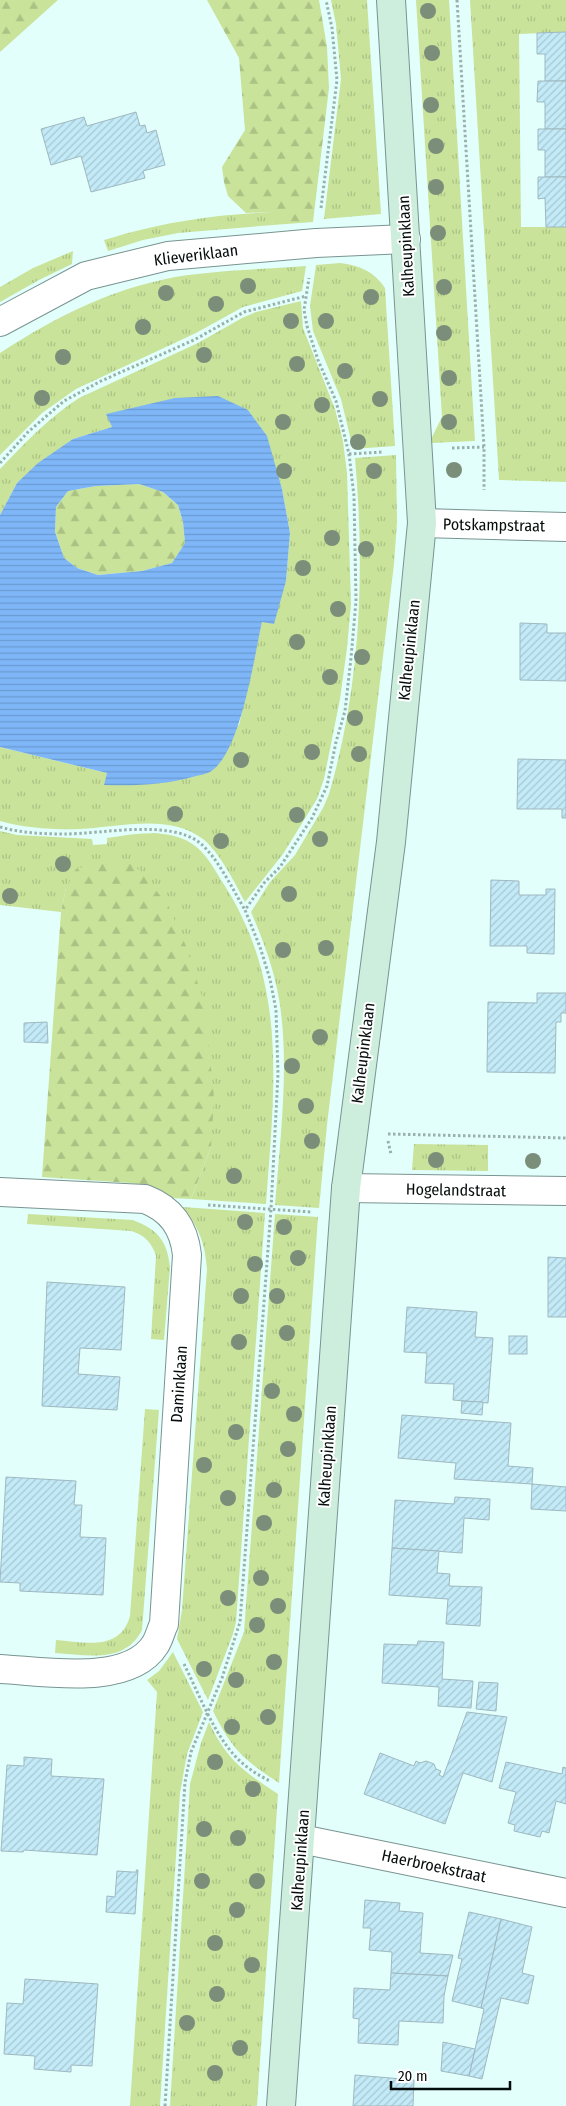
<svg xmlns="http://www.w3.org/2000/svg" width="566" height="2106" font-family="'Fira Sans Condensed',sans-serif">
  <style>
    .grass { fill: url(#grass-tufts) }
    .forest { fill: url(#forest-firs) }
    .water { fill: url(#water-rules); fill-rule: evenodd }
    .building { fill: url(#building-hatch); stroke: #9fb8c0 }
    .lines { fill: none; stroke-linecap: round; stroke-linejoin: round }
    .street-casing { stroke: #799491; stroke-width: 30 }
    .secondary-casing { stroke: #799491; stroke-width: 30 }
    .path { stroke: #9ab0ae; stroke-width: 3; stroke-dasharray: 2.5 2.5; stroke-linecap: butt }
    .street { stroke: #fff; stroke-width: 28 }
    .secondary { stroke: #cdeedc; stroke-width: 28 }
    .tree { fill: #7b8e7a }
    .labels { text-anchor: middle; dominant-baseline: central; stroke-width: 4; stroke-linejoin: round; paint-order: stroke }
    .street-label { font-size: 16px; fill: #050d0c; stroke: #fff }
  </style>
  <defs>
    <pattern id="grass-tufts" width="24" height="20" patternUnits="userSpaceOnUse" patternTransform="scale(1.25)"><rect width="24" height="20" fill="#c9e39a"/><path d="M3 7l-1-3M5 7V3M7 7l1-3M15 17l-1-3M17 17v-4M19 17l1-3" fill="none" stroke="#abc284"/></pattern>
    <pattern id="forest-firs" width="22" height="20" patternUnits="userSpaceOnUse" patternTransform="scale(1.25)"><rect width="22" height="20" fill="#c9e39a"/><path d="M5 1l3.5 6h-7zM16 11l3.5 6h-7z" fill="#abc284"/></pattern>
    <pattern id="water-rules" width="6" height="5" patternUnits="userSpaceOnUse" patternTransform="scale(1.25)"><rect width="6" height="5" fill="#7eb6f7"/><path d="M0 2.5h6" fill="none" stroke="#6b9bd3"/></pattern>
    <pattern id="building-hatch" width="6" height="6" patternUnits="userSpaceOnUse" patternTransform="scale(1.25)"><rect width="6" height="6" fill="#c3eaf7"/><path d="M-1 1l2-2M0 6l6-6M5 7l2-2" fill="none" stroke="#a6c8d3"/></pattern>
  </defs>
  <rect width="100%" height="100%" fill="#e2fffc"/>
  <g class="grass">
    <polygon points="331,0 367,0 381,214 324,219 341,79 336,24"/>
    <polygon points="416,0 449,0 475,441 431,443 431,439 442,417"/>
    <polygon points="470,0 566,0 566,32 519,34 521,227 566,227 566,482 499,480"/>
    <path d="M272 212 273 225 178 233 143 240 108 251 104 240C162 222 211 215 272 212Z"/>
    <polygon points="73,251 72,264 39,280 0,302 0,287 33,268"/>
    <path d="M340 263C359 265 375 272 385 288L395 446 353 449 341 399 313 331 310 306 316 265Z"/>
    <path d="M306 266 302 291 243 307 196 333 76 389 42 413 0 455V353C58 315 119 285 188 275 227 270 267 269 306 266Z"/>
    <path d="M301 301 303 328 335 409 343 441 347 473 351 604 347 648 340 699 324 779 317 799 283 854 245 902C235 883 220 853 203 839 169 813 119 827 80 829 56 830 23 828 0 821V747L107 773 105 785 239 725 262 621 286 581 290 533 282 489 266 436 248 410 107 414 112 427 73 439 17 483 0 515V469C25 443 48 418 79 398L198 343 242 318 256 312Z"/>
    <path d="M396 455 397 522 394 564 327 1125 319 1208 275 1205C280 1140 290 1064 279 999 274 969 263 940 251 912L270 882 295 855 323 808 329 794C361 685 365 571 355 458Z"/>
    <path d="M0 831 17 835 92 839 93 845 107 844V838C132 834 159 829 183 839 203 847 212 865 223 883 289 985 274 1090 266 1204L191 1199 211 1147 66 888 61 912 0 905Z"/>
    <polygon points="414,1144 488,1145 488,1171 412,1170"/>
    <path d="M183 1207 265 1213 236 1622 233 1634 208 1700 177 1639 182 1610 207 1269C205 1243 199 1228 183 1207Z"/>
    <path d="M28 1214 133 1220C158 1230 167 1240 170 1267L164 1340 151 1339 156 1256C152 1243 145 1235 131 1231L27 1224Z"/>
    <path d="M275 1214 318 1217 279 1783C242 1758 233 1751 213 1711L244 1632Z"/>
    <path d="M145 1409 159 1410 142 1630C125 1664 87 1655 55 1653L56 1640C84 1642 120 1652 130 1616Z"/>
    <polygon points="173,1652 203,1712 187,1754 180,1793 160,2106 130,2106 157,1692 147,1680 159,1671"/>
    <path d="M209 1722C227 1761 245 1772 278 1794L257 2106H170L190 1784 201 1743Z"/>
  </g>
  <g class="forest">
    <polygon points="0,0 58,0 0,52"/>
    <polygon points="207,0 319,0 327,47 329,88 313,222 273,225 271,212 246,213 228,196 224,182 222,167 245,130 239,58"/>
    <polygon points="139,484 163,492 178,505 183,522 185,543 172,563 142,571 98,575 77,568 64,558 55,532 56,507 68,491 96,486"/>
    <polygon points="127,861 139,870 168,905 186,946 205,1006 214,1098 211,1147 191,1199 171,1198 152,1187 130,1183 42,1177 61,912 66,888 76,869 100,862"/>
  </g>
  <path class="water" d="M218 396 248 410 267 436 282 489 290 533 286 581 274 624 262 622C254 657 241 753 210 772 206 774 200 775 196 776 165 785 136 786 104 785L107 773 0 747V515L17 483 38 463 73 439 112 427 106 414 175 398ZM139 484 163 492 178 505 183 522 185 543 172 563 142 571 98 575 77 568 64 558 55 532 56 507 68 491 96 486Z"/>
  <g class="building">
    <polygon points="566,32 566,81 545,81 545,54 537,54 537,33"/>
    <polygon points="538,81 566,81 566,129 545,129 545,102 537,102"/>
    <polygon points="136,112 140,126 145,125 147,133 156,130 165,165 143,171 145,178 91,192 81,156 51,165 41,129 84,117 87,126"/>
    <polygon points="538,129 566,129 566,177 545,177 545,150 538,150"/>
    <polygon points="538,177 566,177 566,227 546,227 545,198 538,199"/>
    <polygon points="520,623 547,624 547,633 566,633 566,681 520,680"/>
    <polygon points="518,759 566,760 566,818 562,818 562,809 517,809"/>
    <polygon points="491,880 519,881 519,895 546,895 546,889 555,889 554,954 527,953 527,946 490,946"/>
    <polygon points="537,993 566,993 566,1013 561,1013 561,1022 556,1022 555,1073 487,1072 488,1002 537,1003"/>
    <polygon points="47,1022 48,1043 24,1042 24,1023"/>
    <polygon points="548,1257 566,1258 566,1317 548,1317"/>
    <polygon points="47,1282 125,1287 121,1350 80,1348 78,1374 120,1377 117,1410 42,1406"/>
    <polygon points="407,1307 477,1312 475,1337 493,1338 488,1403 453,1400 454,1384 425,1383 427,1353 404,1352"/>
    <rect x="509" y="1336" width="18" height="18"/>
    <polygon points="462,1401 483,1402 482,1415 461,1413"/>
    <polygon points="402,1415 511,1423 508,1466 533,1468 532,1484 454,1479 456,1463 398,1458"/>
    <polygon points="6,1477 76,1481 74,1505 82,1505 80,1537 106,1538 103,1595 20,1591 20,1583 0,1582"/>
    <polygon points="532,1484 566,1487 566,1511 531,1509"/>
    <polygon points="455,1497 490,1499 489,1520 464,1518 462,1553 392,1548 395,1500 454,1504"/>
    <polygon points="392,1548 439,1551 437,1573 450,1574 449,1586 482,1587 480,1626 446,1624 448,1599 389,1595"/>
    <polygon points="418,1641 444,1642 442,1679 473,1681 471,1708 438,1706 439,1687 382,1683 384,1644 417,1645"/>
    <polygon points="479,1682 498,1683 496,1711 476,1709"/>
    <polygon points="467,1712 507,1717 492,1782 463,1773 445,1824 364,1794 380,1753 414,1766 416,1761 420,1763 426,1761 434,1764 436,1769 441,1771 439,1775 443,1777"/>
    <polygon points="24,1757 52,1759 51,1776 104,1779 97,1855 24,1850 23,1852 1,1851 7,1765 24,1766"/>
    <polygon points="506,1762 562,1774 563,1767 566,1768 566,1804 556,1801 549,1833 542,1831 540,1837 514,1831 515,1825 508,1823 516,1792 499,1788"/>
    <polygon points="136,1870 138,1870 135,1914 106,1912 107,1896 115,1897 117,1871 132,1872 137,1872"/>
    <polygon points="365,1900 400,1903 399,1911 423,1913 420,1953 453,1955 448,1976 391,1973 392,1952 369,1950 371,1928 363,1928"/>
    <polygon points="469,1912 501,1919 481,2008 452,2001 462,1959 458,1958"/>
    <polygon points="501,1919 532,1927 522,1973 534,1976 528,2004 501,1998 482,2079 469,2076 484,2009 481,2008"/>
    <polygon points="391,1973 448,1976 444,1996 443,2023 399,2021 398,2045 358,2043 359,2019 353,2018 354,1988 390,1990"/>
    <polygon points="25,1979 98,1984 92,2066 71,2065 71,2072 34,2069 35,2056 4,2054 7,2003 23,2004"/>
    <polygon points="443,2042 475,2049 469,2076 441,2071"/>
    <polygon points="355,2075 414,2080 413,2106 353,2106"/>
  </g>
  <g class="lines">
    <defs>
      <g id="street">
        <polyline points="0,322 86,276 168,256 316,243 406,239"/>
        <polyline points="422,523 566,527"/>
        <polyline points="346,1188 566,1191"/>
        <path d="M0 1192 145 1199C171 1209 184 1227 187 1255L164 1624C161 1630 159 1639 155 1645 128 1687 43 1671 0 1669"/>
        <polyline points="301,1839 566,1893"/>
      </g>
      <polyline id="secondary" points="281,2106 346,1188 391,842 422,523 391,0"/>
    </defs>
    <use href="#street" class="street-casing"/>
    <use href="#secondary" class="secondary-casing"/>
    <g class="path">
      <polyline points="457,0 484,447 484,490"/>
      <polyline points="321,208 337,80 332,28 326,0"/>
      <polyline points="452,448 484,447"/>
      <polyline points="349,454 383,452"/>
      <polyline points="0,463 28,432 64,401 101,381 194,340 244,312 306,296"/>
      <path d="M0 827C21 833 43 834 65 834 102 834 170 819 200 843 218 858 233 890 245 910"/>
      <polyline points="388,1134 566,1138"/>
      <polyline points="388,1141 391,1154"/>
      <polyline points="208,1205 311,1212"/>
      <path d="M184 1664C199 1694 213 1732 235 1756 245 1767 258 1775 270 1781"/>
      <polyline points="165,2106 185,1782 191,1752 222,1678 240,1622 271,1209 278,1074 276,1010 270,979 260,947 245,910 264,883 280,867 312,818 327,786 336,742 345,711 351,658 356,601 354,496 349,454 336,401 318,360 307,326 304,310 309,278"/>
    </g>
    <use href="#street" class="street"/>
    <use href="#secondary" class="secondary"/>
  </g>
  <g class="tree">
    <circle cx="428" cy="11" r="8"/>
    <circle cx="432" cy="53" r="8"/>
    <circle cx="431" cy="105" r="8"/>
    <circle cx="436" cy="146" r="8"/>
    <circle cx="436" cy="187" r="8"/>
    <circle cx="438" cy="233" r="8"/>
    <circle cx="248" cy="286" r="8"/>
    <circle cx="444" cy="287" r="8"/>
    <circle cx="166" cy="293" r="8"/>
    <circle cx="371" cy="297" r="8"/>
    <circle cx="216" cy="304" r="8"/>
    <circle cx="291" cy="321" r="8"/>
    <circle cx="326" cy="321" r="8"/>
    <circle cx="143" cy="327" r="8"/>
    <circle cx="444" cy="333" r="8"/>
    <circle cx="204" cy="355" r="8"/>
    <circle cx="63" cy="357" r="8"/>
    <circle cx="297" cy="364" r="8"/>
    <circle cx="345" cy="371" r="8"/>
    <circle cx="449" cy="378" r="8"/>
    <circle cx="42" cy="398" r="8"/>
    <circle cx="380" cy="399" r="8"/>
    <circle cx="322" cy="405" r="8"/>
    <circle cx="283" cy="422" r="8"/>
    <circle cx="449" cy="422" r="8"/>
    <circle cx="358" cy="442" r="8"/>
    <circle cx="454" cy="470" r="8"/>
    <circle cx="284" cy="471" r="8"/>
    <circle cx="374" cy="471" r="8"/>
    <circle cx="332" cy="538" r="8"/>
    <circle cx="366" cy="549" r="8"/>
    <circle cx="303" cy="568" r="8"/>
    <circle cx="338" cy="609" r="8"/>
    <circle cx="297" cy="642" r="8"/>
    <circle cx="362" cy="657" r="8"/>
    <circle cx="330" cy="677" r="8"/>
    <circle cx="355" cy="718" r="8"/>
    <circle cx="312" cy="752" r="8"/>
    <circle cx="359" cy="754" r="8"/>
    <circle cx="241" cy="760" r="8"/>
    <circle cx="175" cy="814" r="8"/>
    <circle cx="297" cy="815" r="8"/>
    <circle cx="320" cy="839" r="8"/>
    <circle cx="221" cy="841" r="8"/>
    <circle cx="63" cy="864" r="8"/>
    <circle cx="289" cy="894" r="8"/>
    <circle cx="10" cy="896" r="8"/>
    <circle cx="326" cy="948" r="8"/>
    <circle cx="283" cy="950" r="8"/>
    <circle cx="320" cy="1037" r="8"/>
    <circle cx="292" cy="1066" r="8"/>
    <circle cx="306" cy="1106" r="8"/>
    <circle cx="312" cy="1141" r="8"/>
    <circle cx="436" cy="1160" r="8"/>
    <circle cx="533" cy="1161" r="8"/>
    <circle cx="234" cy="1176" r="8"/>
    <circle cx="245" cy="1222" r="8"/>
    <circle cx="284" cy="1227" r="8"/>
    <circle cx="298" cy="1258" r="8"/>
    <circle cx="255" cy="1264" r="8"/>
    <circle cx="241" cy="1296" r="8"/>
    <circle cx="277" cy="1296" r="8"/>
    <circle cx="287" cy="1333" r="8"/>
    <circle cx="239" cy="1342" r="8"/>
    <circle cx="272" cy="1391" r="8"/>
    <circle cx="294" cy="1414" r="8"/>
    <circle cx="236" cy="1432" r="8"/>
    <circle cx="288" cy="1449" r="8"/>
    <circle cx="204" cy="1465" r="8"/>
    <circle cx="274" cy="1490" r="8"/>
    <circle cx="228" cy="1498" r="8"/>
    <circle cx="264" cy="1523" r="8"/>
    <circle cx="261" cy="1578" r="8"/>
    <circle cx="228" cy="1598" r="8"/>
    <circle cx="278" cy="1606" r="8"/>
    <circle cx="257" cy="1625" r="8"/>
    <circle cx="274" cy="1662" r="8"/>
    <circle cx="204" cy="1669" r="8"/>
    <circle cx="236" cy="1680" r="8"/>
    <circle cx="268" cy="1717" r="8"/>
    <circle cx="232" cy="1727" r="8"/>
    <circle cx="215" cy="1762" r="8"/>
    <circle cx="253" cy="1789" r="8"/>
    <circle cx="204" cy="1829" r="8"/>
    <circle cx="238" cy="1838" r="8"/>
    <circle cx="202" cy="1881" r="8"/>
    <circle cx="257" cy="1881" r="8"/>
    <circle cx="237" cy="1910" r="8"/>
    <circle cx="215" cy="1943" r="8"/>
    <circle cx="252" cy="1965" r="8"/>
    <circle cx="217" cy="1994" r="8"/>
    <circle cx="187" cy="2023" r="8"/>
    <circle cx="240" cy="2048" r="8"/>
    <circle cx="215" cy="2073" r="8"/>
  </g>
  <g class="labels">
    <g class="street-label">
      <text transform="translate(406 246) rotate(-93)">Kalheupinklaan</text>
      <text transform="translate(196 255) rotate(-7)">Klieveriklaan</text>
      <text transform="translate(494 525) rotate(1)">Potskampstraat</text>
      <text transform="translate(409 650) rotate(-84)">Kalheupinklaan</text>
      <text transform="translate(363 1053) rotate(-83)">Kalheupinklaan</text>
      <text transform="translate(456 1190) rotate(1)">Hogelandstraat</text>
      <text transform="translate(179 1384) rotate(-86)">Daminklaan</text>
      <text transform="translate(327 1456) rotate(-86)">Kalheupinklaan</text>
      <text transform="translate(300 1860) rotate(-86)">Kalheupinklaan</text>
      <text transform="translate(434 1866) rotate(12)">Haerbroekstraat</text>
    </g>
  </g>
  <path d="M391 2081v8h119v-8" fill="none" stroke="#050d0c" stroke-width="2.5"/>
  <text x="398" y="2081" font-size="15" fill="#050d0c" stroke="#ffffff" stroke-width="4" paint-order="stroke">20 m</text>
</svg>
